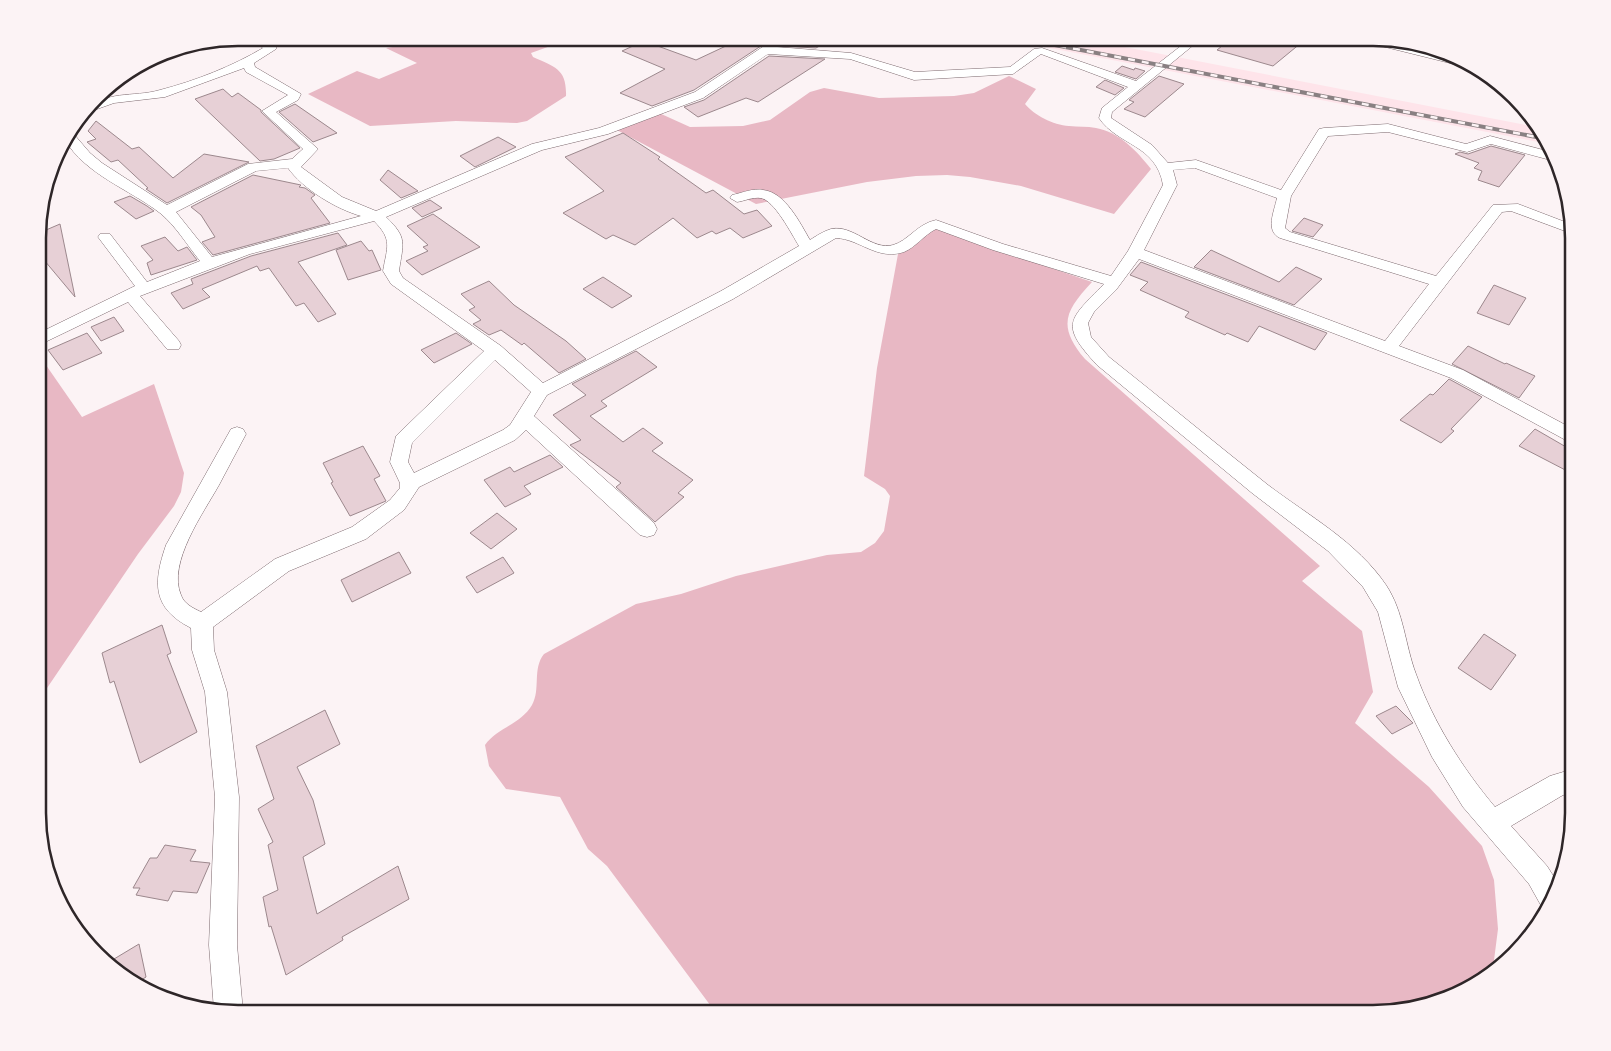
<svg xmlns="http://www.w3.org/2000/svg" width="1611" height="1051" font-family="Arial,sans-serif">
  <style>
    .built { fill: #fee4ea }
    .green { fill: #e8b8c4 }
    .building { fill: #e7d0d6; stroke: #9c888d }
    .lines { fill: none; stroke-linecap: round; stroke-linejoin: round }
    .minor-casing { stroke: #7d6a6f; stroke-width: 1 }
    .minor { fill: #fff; fill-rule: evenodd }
    .rail-casing { stroke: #898082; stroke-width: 4 }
    .rail { stroke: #fcf3f5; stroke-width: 2.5; stroke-dasharray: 7; stroke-linecap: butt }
    .rim { fill: none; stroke: #2e2628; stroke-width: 2.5 }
  </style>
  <rect width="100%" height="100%" fill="#fcf3f5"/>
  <polygon class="built" points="998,38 1076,38 1151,52 1536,127 1547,138 1549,144"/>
  <g class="green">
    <path d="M442 38H667L611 41 570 39 531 53 533 57C555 67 567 69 566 96L527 121 517 123 456 121 370 126 308 94 357 71 379 79 417 63 386 48 426 42Z"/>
    <path d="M1009 76 1036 89 1025 104C1034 115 1053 125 1069 126 1078 127 1087 126 1096 128 1119 132 1137 151 1151 169L1114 214 1021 186 970 177 947 175 916 176 867 182 756 204 615 129 659 113 690 127 743 126 770 120 810 92 824 88 879 98 954 96 974 93Z"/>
    <path d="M929 226 1092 282C1065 311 1057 326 1085 359L1320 566 1302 581 1362 631 1373 692 1355 723 1429 787 1482 846 1494 880 1498 929 1493 968 1473 987 1386 1013H716L607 866 588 849 560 797 506 789 489 766 485 745C497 728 521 724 532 705 541 689 532 669 544 654L636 604 681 594 736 576 827 555 861 552 875 543 884 531 890 496 885 489 864 476 877 368 898 254 912 235Z"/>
    <polygon points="39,355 82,417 154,384 184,473 181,492 174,506 138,554 45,691 39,704"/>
  </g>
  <g class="building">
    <polygon points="743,38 773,38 694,90 652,106 620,93 665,69 622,51 644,41 696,60"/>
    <polygon points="791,38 834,38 816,48 782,46"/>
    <polygon points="1232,38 1307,38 1273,66 1217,50"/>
    <polygon points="769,56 825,59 758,102 746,98 698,117 684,107 704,100"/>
    <polygon points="1122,66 1134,70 1135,68 1145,71 1136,79 1115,72"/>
    <polygon points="1159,76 1184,84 1145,117 1124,109 1134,102 1129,100"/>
    <polygon points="1105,80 1124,88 1115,95 1096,87"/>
    <polygon points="223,89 232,97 238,93 261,110 261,112 300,148 274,159 260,161 195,99"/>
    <polygon points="295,104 337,133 313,142 279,112"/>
    <polygon points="96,121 132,149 139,147 173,178 204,154 249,162 167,203 146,189 148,188 118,160 111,162 87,142 96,139 88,131"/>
    <polygon points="623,133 660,157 658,159 706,193 713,190 744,214 757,210 772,226 743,238 730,228 716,234 712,231 697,238 673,218 635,245 613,235 606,239 563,213 604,191 565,157"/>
    <polygon points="498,137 516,147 475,167 460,156"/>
    <polygon points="1491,146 1525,155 1499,187 1478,180 1482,171 1474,168 1479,163 1455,154 1460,152 1468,154"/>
    <polygon points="388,170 418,191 401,198 380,180"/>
    <polygon points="253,175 301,185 299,187 305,188 315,195 311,198 330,223 213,255 202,242 215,237 201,215 191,207"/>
    <polygon points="130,196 147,206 154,211 136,219 114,202"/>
    <polygon points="430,200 442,208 422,217 412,208"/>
    <polygon points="433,214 480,247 422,275 406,261 428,251 423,247 428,245 407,226"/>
    <polygon points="1304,218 1323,225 1313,237 1292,231"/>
    <polygon points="60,224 75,297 39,254 39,233"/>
    <polygon points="338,233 347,245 298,262 336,314 318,322 304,303 296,306 269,268 260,271 257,266 202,289 210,297 183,309 171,293 193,284 191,279 251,256"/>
    <polygon points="165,237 178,251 187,247 197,260 151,275 147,263 153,260 141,246"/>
    <polygon points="361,241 369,251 372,250 381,270 348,280 336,250"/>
    <polygon points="1211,250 1279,282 1296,267 1322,279 1294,305 1194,267"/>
    <polygon points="1141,262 1327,333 1315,350 1259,326 1248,342 1227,333 1225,335 1185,317 1189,312 1140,290 1148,282 1130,275"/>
    <polygon points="603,277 632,296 612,308 583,289"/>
    <polygon points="489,281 514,305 566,341 586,359 559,373 524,343 522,345 501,330 489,335 473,324 481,320 469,310 475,307 461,294"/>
    <polygon points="1494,285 1526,298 1509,325 1477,313"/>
    <polygon points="114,317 124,331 101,341 91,327"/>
    <polygon points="87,333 102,353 63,370 48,350"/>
    <polygon points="456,333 472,344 434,363 421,350"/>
    <polygon points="1468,346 1505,364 1506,363 1535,376 1519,398 1452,364"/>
    <polygon points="636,351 657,367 601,401 607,406 590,416 623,442 643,428 663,443 652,451 693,480 678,493 684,497 655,522 616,487 621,483 570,445 581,440 553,415 586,395 572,384"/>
    <polygon points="1449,379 1482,397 1451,429 1454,431 1441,443 1400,420 1430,394 1433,395"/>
    <polygon points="1535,429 1573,451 1573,474 1519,446"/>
    <polygon points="363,446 380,476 374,479 386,501 350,516 331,483 333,482 323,463"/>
    <polygon points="550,455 563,467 524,486 531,494 505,507 484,480 510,467 514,472"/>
    <polygon points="497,513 517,529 491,549 470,533"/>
    <polygon points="399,552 411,573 352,602 341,580"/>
    <polygon points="503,557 514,573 477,593 466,577"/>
    <polygon points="162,625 171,653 167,655 197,732 140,763 114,681 110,683 102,653"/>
    <polygon points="1484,634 1516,655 1491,690 1458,668"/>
    <polygon points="1396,706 1413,723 1392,734 1376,716"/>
    <polygon points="325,710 340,744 297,767 313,800 325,844 303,857 317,914 398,866 409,899 342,937 343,940 286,975 271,926 269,927 263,897 278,890 268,845 273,842 258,809 274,799 256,746"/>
    <polygon points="165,845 196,850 190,861 210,863 197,893 173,891 168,901 136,895 140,888 133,888 150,858 157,858"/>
    <polygon points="139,944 146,977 135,984 126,980 109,962"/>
  </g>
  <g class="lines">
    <defs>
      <g id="minor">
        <path d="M242 38H257L276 45V49L254 63 255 67 301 94 298 100 276 112 318 149 301 167 342 197 376 211 532 144 599 128 695 92 776 38H789L777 47 851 53 915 72 1010 67 1034 49 1042 48 1136 81 1191 38H1202L1112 112 1111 118 1152 145 1168 163 1196 160 1281 190 1319 129 1324 128 1388 124 1466 144 1490 136 1551 152 1554 161 1491 144 1467 152 1388 132 1328 136 1291 196 1285 228 1290 232 1436 276 1493 205 1518 204 1573 225V234L1511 211 1502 212 1399 346 1463 370 1573 429V444L1451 378 1139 259 1116 290 1094 312 1088 323 1091 337 1109 357C1162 399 1215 443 1268 485 1309 516 1357 542 1386 585 1404 612 1405 645 1416 674 1433 722 1463 769 1495 807L1550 776 1573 769V793L1563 795 1511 826 1547 866 1559 885 1546 911 1543 909 1529 884 1463 807 1432 757 1398 687 1378 612 1363 587 1328 551 1252 493 1097 365C1059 324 1069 320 1104 284L993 250 936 229C924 235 916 247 904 252 877 261 860 239 836 238L733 299 547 395 534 416 654 523 657 529 654 535 647 537 640 535 526 430 515 440 419 487 404 510 366 539 289 571 213 627 214 650 227 692 239 797 237 945 243 1012 238 1013 214 1010 209 945 215 797 205 692 192 650 191 628C152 608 153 583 166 545L231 429 237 427 243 429 246 434C237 451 228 468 219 485 204 512 167 563 181 595 184 604 193 608 201 612L275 559 352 527 390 500 400 488V483L390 462 396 436 484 351 391 284 383 271C387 247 393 240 374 221L250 254 140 296 179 341 181 345 179 349H167L128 302 39 345V333L135 286 98 237 100 234H110L147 282 200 261C187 245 176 226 160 213 129 189 86 175 65 140L72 132 90 153 102 163 167 205 248 164 292 159 303 149 262 111 288 95 246 72 244 68 165 97 114 103 86 113C104 89 133 98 160 90 195 81 233 66 263 48ZM768 54 850 59 914 80 1013 74 1041 54 1128 87 1102 108 1099 118C1118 146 1156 144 1163 185L1128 251 1111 276 1003 244 936 220C917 224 908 241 893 245 872 251 853 224 831 229 824 231 816 236 810 240 800 223 785 192 763 190 753 188 742 193 732 195L730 198 737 202C744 201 753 197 760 198 774 199 792 235 799 246L721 291 543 383 501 346 403 278 399 271C403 243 408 238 386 217L542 150 608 134 703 98ZM288 168C303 189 336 209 361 216L212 257 176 212 256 171ZM1195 168 1277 198C1274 212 1265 231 1280 238L1429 284 1385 341 1144 250 1177 185 1173 170ZM495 360 531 392 510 425 503 430 414 473 408 462 412 443Z"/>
        <path d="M1355 38C1383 34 1448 54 1474 66L1470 68 1357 40Z"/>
      </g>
    </defs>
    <use href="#minor" class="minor-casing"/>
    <use href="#minor" class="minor"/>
    <defs>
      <polyline id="rail" points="1018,38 1547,139"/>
    </defs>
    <use href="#rail" class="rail-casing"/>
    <use href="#rail" class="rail"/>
  </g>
  <path d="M0 0H1611V1051H0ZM238 46H1373A192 192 0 0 1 1565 238V813A192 192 0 0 1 1373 1005H238A192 192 0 0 1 46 813V238A192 192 0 0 1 238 46Z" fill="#fcf3f5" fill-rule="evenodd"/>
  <path class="rim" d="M238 46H1373A192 192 0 0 1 1565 238V813A192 192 0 0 1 1373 1005H238A192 192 0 0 1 46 813V238A192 192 0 0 1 238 46Z"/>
</svg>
